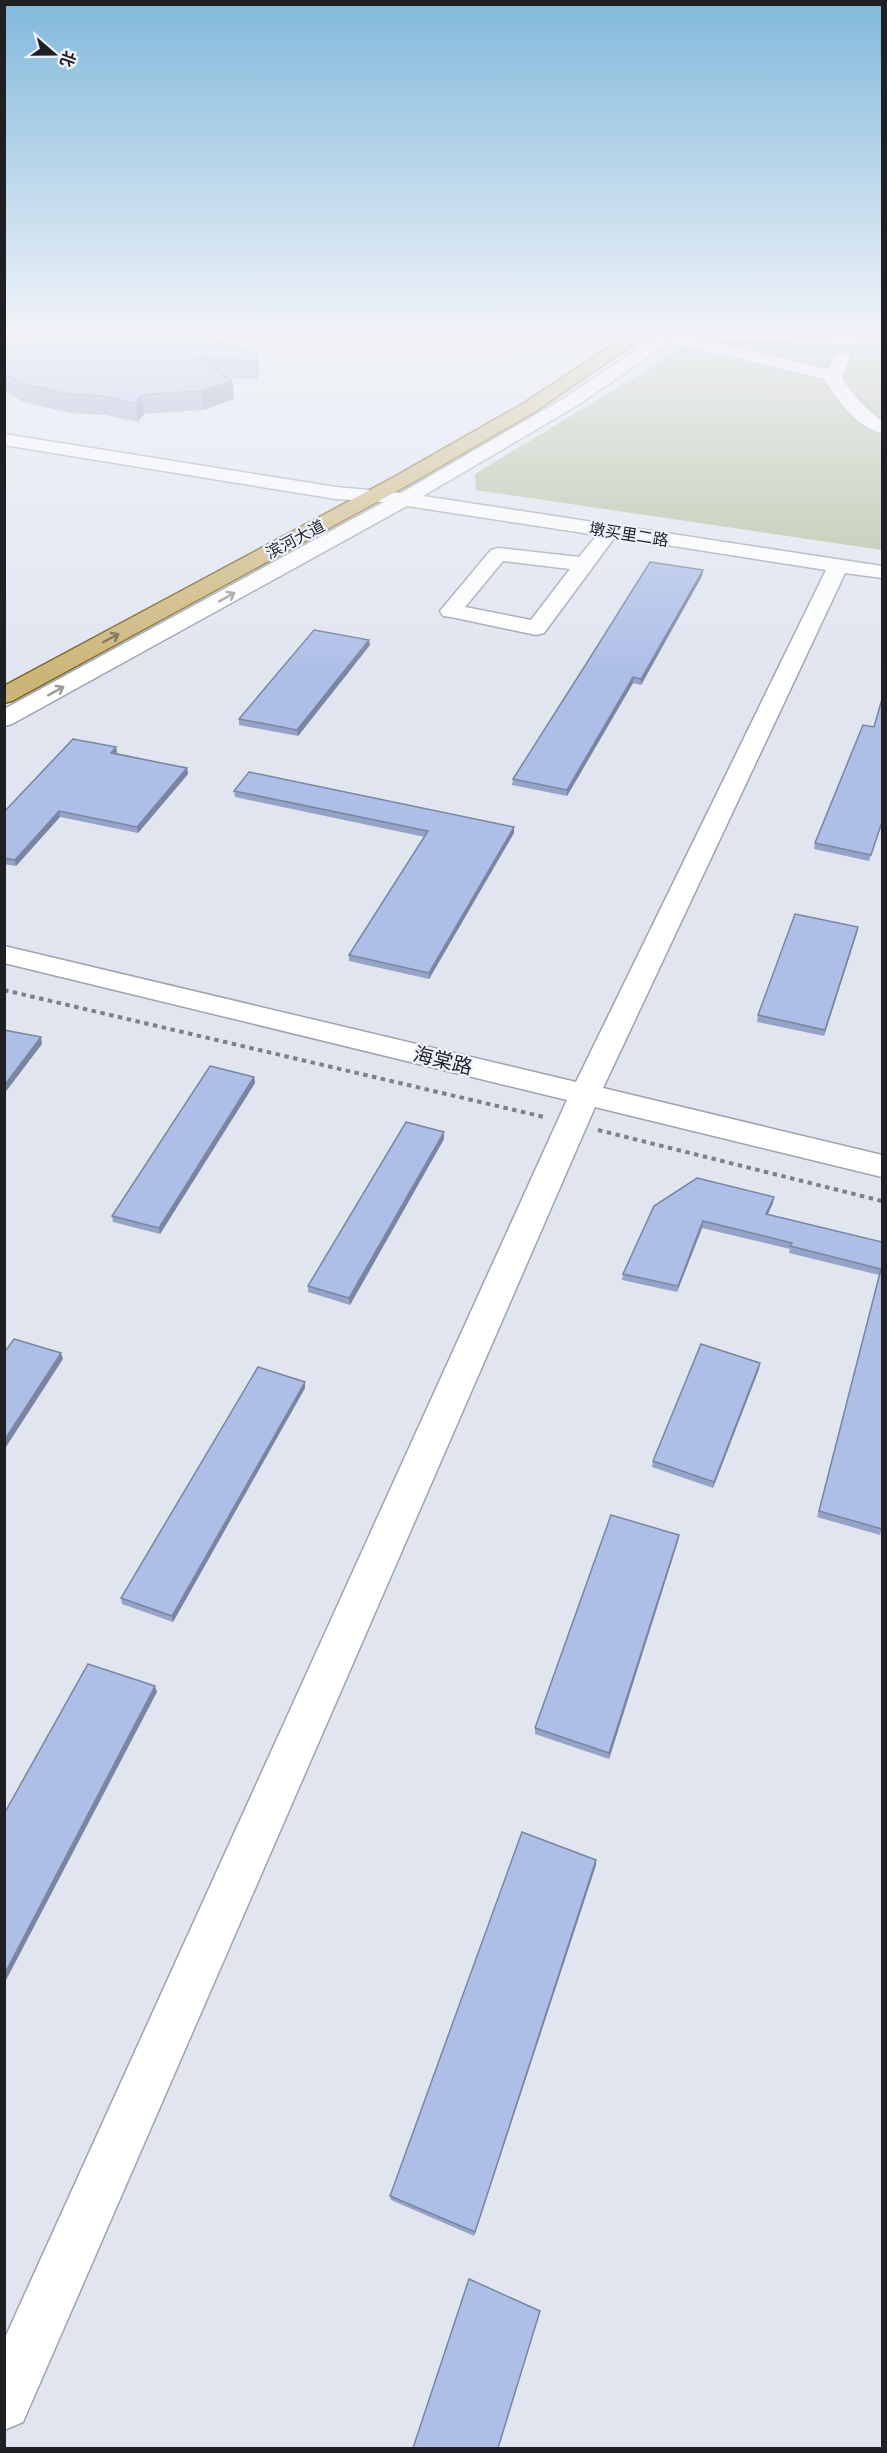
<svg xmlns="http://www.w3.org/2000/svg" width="887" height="2453" font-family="'Asap Condensed','Noto Sans SC',sans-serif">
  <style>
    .green { fill: #b4bd9b }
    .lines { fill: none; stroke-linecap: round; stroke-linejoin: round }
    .minor-casing { stroke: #9ea3ae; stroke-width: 3 }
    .major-casing { stroke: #796120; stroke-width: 3 }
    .path { stroke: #7d8088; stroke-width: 4; stroke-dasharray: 4.5 4.5; stroke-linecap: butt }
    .minor { fill: #fff; fill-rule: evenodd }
    .major { fill: #ccb578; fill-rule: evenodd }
    .wall { fill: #95a3c7 }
    .shaded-wall { fill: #7985a2 }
    .building { fill: #adbee7; stroke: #7985a2; stroke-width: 1.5 }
    .oneway { stroke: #9a9b9c }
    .oneway2 { stroke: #756a4e }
    .labels { text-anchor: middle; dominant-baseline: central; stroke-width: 4.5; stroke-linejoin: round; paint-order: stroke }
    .far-street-label { font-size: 16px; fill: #1e2024; stroke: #edf2fe }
    .street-label { font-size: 20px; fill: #1e2024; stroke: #edf2fe }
  </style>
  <rect width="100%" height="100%" fill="#e0e5f0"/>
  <polygon class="green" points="697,334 882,334 882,550 476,490 475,474 655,365"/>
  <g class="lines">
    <defs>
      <g id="minor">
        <path d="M659 334H677L828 369 836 353H848L850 357 842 379 861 403 882 421V433C857 428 837 400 824 379L669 342 578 405 423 496 882 566V578L845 573 603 1088 882 1155V1177L595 1107 23 2422 4 2430V2340L567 1100 4 963V946L576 1082 826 570 615 537 544 633 536 635 451 617 443 616 440 611 491 550 498 548 579 557 597 535 407 506 12 724 4 726V709L384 502 336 499 4 445V434L336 487 401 493 566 397ZM503 561 570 569 531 620 465 607Z"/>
        <polygon points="715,334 848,334 865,335 867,339 859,344 723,339"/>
      </g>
      <polygon id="major" points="629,334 648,334 536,411 408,485 12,701 4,703 4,686 394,477 524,403"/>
    </defs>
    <use href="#minor" class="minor-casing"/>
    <use href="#major" class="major-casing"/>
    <g class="path">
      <polyline points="4,990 544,1117"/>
      <polyline points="598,1130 882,1201"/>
    </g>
    <use href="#minor" class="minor"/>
    <use href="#major" class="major"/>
  </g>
  <g class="wall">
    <polygon points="4,339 18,344 257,354 259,372 257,379 227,378 232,381 234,399 203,410 144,414 138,422 106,415 70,413 23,402 4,390"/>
    <polygon points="702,576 641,685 633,683 567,796 512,785 513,779"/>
    <polygon points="370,645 298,736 239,725 239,719"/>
    <polygon points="116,747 117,753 187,768 188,774 138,833 60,817 16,866 4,864 4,812"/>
    <polygon points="234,791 514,827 514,833 429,979 349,961 349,955 425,837 235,797"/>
    <polygon points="882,824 869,861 814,849 815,843"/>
    <polygon points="858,927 824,1036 757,1022 758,1015"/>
    <polygon points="254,1077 255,1083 160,1234 113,1222 112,1216"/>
    <polygon points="444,1139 350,1305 308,1292 308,1286"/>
    <polygon points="773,1203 768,1214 882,1242 882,1529 880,1535 817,1517 879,1275 789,1253 790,1249 702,1228 677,1292 622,1280 623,1274 654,1206"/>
    <polygon points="759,1369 713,1488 652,1467 653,1461"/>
    <polygon points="305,1388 173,1622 122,1604 121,1598"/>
    <polygon points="678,1541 609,1759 535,1734 535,1728"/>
    <polygon points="596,1865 474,2236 391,2200 390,2196"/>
  </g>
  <g class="shaded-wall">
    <polygon points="257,354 259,372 257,379 256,361"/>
    <polygon points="232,381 234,399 203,410 201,391"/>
    <polygon points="142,395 144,414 138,422 136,404"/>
    <polygon points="703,570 702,576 641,685 641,679"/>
    <polygon points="369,640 370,645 298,736 297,730"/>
    <polygon points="633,677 633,683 567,796 567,790"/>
    <polygon points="116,747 117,753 111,753"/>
    <polygon points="187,768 188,774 138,833 137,827"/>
    <polygon points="59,811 60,817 16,866 15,860"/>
    <polygon points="514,827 514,833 429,979 429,973"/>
    <polygon points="858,927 857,933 824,1036 825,1030"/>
    <polygon points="41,1037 42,1044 4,1094 4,1086"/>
    <polygon points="254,1077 255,1083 160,1234 159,1228"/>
    <polygon points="444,1132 444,1139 350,1305 349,1298"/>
    <polygon points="774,1197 773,1203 765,1220 766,1214"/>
    <polygon points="703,1221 702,1228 677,1292 678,1286"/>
    <polygon points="61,1353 63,1359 4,1450 4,1441"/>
    <polygon points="760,1363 759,1369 713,1488 714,1482"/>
    <polygon points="305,1382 305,1388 173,1622 172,1616"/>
    <polygon points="679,1535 678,1541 609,1759 609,1753"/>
    <polygon points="155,1686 157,1692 4,1984 4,1975"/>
    <polygon points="596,1860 596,1865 474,2236 475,2232"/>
  </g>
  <g class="building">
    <polygon points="53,334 194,334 257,354 256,361 195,358 232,381 201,391 142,395 136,404 103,396 67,394 20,383 4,373 4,339 11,339 18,344"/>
    <polygon points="650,562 703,570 641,679 633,677 567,790 513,779 588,661"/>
    <polygon points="314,630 369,640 297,730 239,719"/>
    <polygon points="882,699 882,822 871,855 815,843 863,725 874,727"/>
    <polygon points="73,739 116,747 111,753 187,768 137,827 59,811 15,860 4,858 4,812"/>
    <polygon points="249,772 514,827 429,973 349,955 428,831 234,791"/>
    <polygon points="795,914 858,927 825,1030 758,1015"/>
    <polygon points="4,1030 41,1037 4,1086"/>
    <polygon points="210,1066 254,1077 159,1228 112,1216"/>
    <polygon points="406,1122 444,1132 349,1298 308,1286"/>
    <polygon points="697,1178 774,1197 766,1214 882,1242 882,1529 819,1511 881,1269 790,1246 792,1243 703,1221 678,1286 623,1274 654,1206"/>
    <polygon points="14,1339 61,1353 4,1441 4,1353"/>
    <polygon points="701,1344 760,1363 714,1482 653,1461"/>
    <polygon points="258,1367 305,1382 172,1616 121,1598"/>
    <polygon points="611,1515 679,1535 609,1753 535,1728"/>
    <polygon points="88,1664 155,1686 4,1975 4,1814"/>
    <polygon points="522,1832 596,1860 475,2232 390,2196"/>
    <polygon points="469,2279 540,2311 498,2448 413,2448"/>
  </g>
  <defs><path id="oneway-shaft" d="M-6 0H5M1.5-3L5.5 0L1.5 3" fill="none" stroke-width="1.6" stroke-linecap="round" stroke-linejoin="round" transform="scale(1.5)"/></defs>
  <g class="oneway">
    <use href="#oneway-shaft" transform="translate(227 597) rotate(-29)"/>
    <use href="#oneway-shaft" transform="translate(56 691) rotate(-29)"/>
  </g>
  <use class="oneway2" href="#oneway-shaft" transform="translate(111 638) rotate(-28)"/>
  <linearGradient id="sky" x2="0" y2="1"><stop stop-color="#81b9dc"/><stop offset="0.49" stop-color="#f1f3f8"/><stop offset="1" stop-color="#f1f3f8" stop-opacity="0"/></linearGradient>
  <rect width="887" height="677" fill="url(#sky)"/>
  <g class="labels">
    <g class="far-street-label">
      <text transform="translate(629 534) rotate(9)">墩买里二路</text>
      <text transform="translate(295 539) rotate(-28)">滨河大道</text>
    </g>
    <g class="street-label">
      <text transform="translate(443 1060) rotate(14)">海棠路</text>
    </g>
  </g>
  <rect width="887" height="2453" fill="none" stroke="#1e2024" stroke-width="12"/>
  <g transform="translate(54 54) rotate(110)" stroke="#edf2fe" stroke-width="4.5" paint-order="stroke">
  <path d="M0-4.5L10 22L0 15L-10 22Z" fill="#1e2024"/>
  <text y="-9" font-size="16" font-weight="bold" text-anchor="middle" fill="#1e2024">北</text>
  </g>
</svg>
